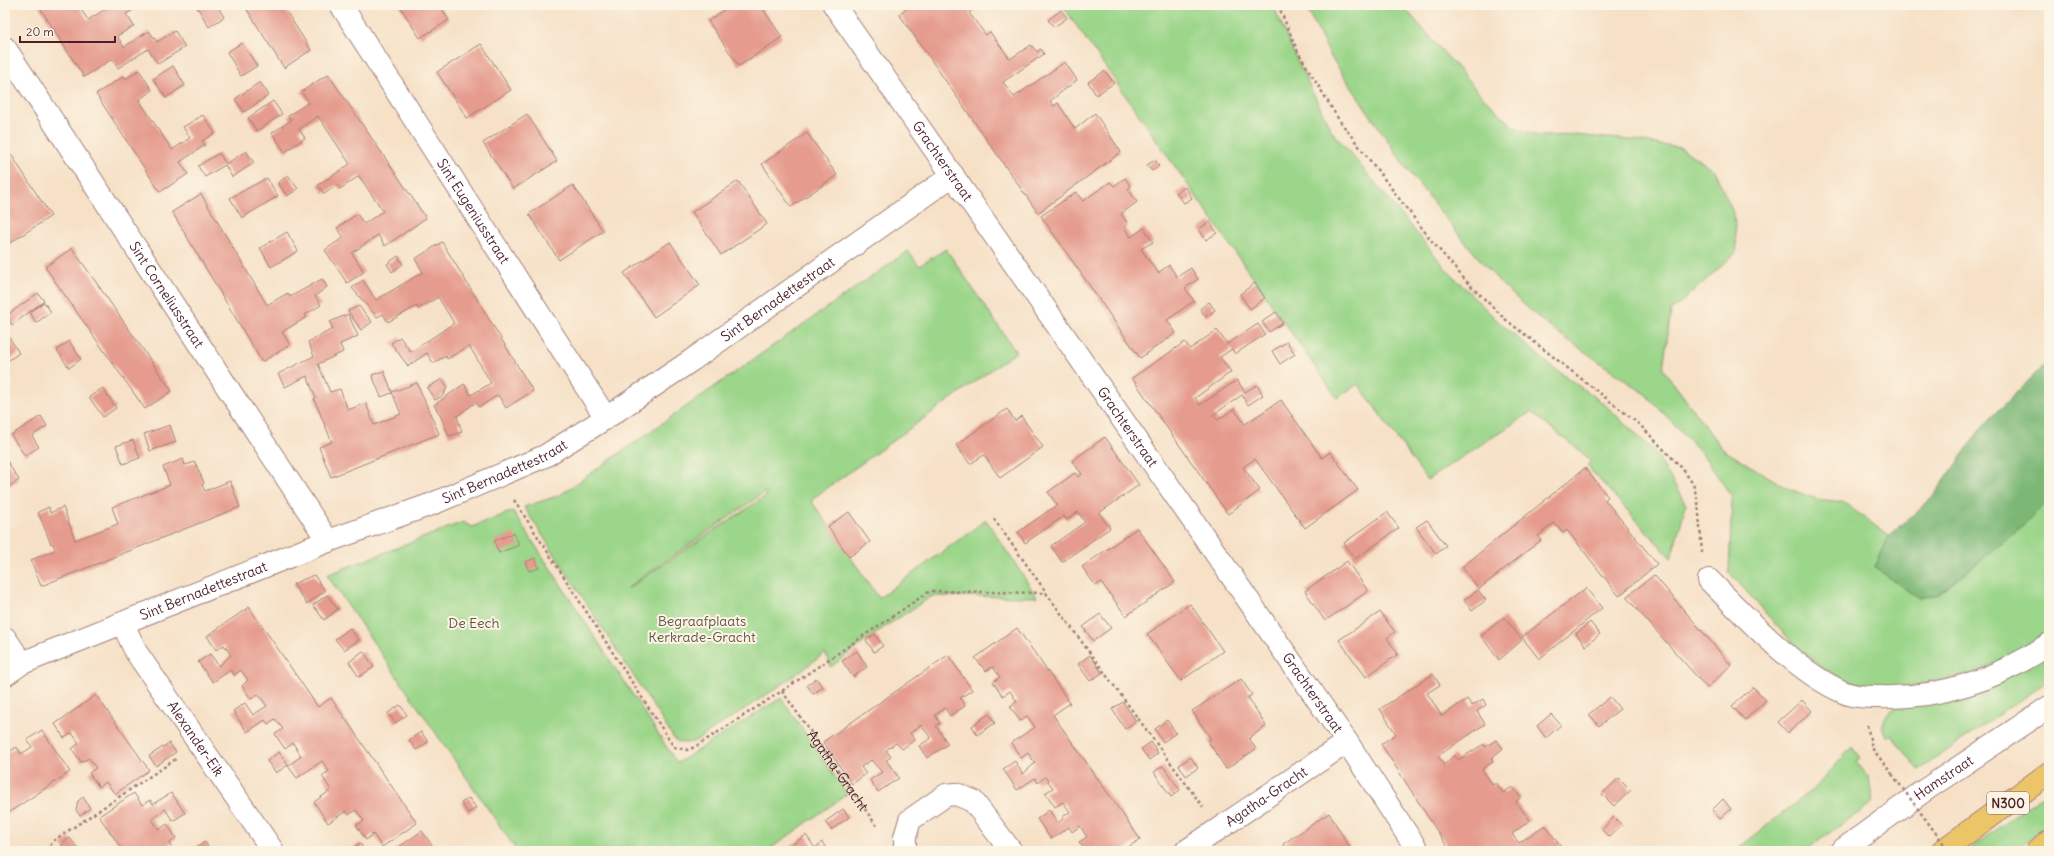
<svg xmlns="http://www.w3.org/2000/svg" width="2054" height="856" font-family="Delius,sans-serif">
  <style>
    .green { fill: #9bd68a; stroke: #727a5a; fill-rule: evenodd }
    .forest { fill: #7cb776; stroke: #636b50 }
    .building { fill: #e59b8d }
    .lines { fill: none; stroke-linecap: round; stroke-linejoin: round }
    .minor-casing { stroke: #a08079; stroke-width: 24 }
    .highway-casing { stroke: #a08079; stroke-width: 24 }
    .path { stroke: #a08079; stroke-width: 2.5; stroke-dasharray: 3 3; stroke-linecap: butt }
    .minor { stroke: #fff; stroke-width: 22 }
    .highway { stroke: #edc569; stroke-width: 22 }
    .path-bridge { stroke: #a08079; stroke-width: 2.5; stroke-dasharray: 3 3; stroke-linecap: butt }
    .labels { text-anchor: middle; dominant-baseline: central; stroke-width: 4; stroke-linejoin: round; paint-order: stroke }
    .shield { fill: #fcf5e5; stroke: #7f5f63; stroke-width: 1 }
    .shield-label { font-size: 13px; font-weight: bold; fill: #4a1f2b }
    .street-label { font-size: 14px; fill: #4a1f2b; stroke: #fcf5e5 }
    .park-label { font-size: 14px; fill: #625648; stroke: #fcf5e5 }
  </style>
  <rect width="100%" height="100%" fill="#fcf5e5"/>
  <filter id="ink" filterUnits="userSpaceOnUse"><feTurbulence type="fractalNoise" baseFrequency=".025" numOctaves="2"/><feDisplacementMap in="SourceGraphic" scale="8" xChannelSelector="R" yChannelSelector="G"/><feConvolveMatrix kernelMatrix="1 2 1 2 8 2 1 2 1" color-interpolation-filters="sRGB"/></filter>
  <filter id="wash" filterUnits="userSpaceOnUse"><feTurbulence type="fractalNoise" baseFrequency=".012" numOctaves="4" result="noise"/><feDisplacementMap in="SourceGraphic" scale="16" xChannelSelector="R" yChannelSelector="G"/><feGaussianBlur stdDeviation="0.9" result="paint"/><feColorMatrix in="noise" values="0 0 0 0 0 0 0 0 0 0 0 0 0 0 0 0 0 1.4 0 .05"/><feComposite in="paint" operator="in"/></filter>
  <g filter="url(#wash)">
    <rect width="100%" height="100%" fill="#f6e1c7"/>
    <g class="green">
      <polygon points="1062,5 1273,5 1296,58 1331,130 1448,271 1499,322 1551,366 1604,404 1655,452 1686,505 1671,558 1587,466 1591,460 1531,412 1427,480 1358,384 1337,398"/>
      <polygon points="1305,5 1402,5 1481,95 1514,127 1538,136 1574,135 1631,140 1681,148 1714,170 1734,215 1737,252 1671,311 1663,369 1722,449 1789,489 1817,499 1843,502 1889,536 1875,567 1918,598 1939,594 2022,527 2049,500 2049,632 2029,647 1974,674 1894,689 1860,686 1822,668 1787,637 1729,572 1732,497 1701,452 1645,394 1547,325 1502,285 1454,229 1407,169 1331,57"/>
      <path d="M946 249 1016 352 812 499V502L879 598 986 520 1037 597 932 596 883 628 831 667 825 653 781 685 699 739C691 743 683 745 675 740L524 507 560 495 908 251 919 266ZM765 492 767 495 627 589V588Z"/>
      <polygon points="513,511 677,763 781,698 847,794 767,851 517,851 327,575 463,522 472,527"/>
      <path d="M2049 653V680L1919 770 1892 736 1888 737C1877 727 1885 714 1896 707Z"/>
      <polygon points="1852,747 1860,758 1856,761 1869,778 1873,803 1803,851 1735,851 1817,786"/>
      <polygon points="2049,790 2049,824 2012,851 1967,851"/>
    </g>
    <polygon class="forest" points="2049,360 2049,500 2022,527 1939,594 1918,598 1875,567 1889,536 1933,497 1982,427"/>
    <g id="blocks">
      <g class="building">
        <polygon points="38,5 78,5 88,20 112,5 132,5 135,9 126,14 134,26 117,36 124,47 149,31 157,42 175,31 185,47 158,64 148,49 118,68 112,59 84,77"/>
        <polygon points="196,5 217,5 224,17 209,27"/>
        <polygon points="244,5 282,5 311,50 284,68"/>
        <polygon points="399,5 441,5 440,6 449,20 420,38"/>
        <polygon points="731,5 760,5 782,37 739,66 708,21"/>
        <polygon points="912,5 971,5 974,9 969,13 986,35 990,32 1010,59 1031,45 1037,52 1041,49 1044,54 1003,82 1014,97 1065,62 1077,80 1050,101 1054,106 1058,103 1075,129 1095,113 1121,152 1038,213 899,14"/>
        <polygon points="1061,10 1067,18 1054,27 1048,20"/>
        <polygon points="242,43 257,66 241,76 227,52"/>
        <polygon points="481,44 511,90 467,118 437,72"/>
        <polygon points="173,66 185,85 166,98 153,79"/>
        <polygon points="139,70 152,90 139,100 172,150 190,138 183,127 203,115 215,133 202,141 205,145 180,162 188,174 160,192 96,94 124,76 126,79"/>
        <polygon points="1105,71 1114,83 1096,95 1088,82"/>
        <polygon points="328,74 426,218 385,246 378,235 352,253 364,272 347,283 325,250 344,237 337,228 357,214 364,224 383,211 359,176 340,189 337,185 324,194 318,185 350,164 318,116 299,129 305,138 285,152 272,133 291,120 288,116 309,102 301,92"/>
        <polygon points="260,82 269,95 244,112 235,99"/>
        <polygon points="273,101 282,114 257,131 248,118"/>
        <polygon points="527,114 557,161 513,189 483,143"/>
        <polygon points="807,133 837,175 791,207 762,164"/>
        <polygon points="5,145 51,216 10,243 5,235 5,211 8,209 5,203"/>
        <polygon points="246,151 254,163 232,177 225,165 205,177 198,166 219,153 226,164"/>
        <polygon points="1155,160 1159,166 1152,171 1147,165"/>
        <polygon points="288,175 298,189 287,196 278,183"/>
        <polygon points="267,178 278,196 242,218 230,198"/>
        <polygon points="1125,178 1131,187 1128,189 1137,202 1121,214 1128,224 1124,227 1131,237 1144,228 1153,242 1141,249 1158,273 1169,265 1177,277 1191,268 1198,279 1185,288 1194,301 1167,320 1176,333 1140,358 1041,216 1076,192 1083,201 1110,182 1114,186"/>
        <polygon points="738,181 767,224 721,255 692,212"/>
        <polygon points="573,185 603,231 559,260 529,214"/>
        <polygon points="1185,187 1192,198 1184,203 1176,193"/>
        <polygon points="201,194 267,305 288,293 290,297 322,279 327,287 315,296 321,305 305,315 307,317 282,332 290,345 262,362 172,212"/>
        <polygon points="1210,222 1217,233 1206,240 1199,229"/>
        <polygon points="287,232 298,251 271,267 260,248"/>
        <polygon points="442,242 533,391 506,408 498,395 479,407 476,402 457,416 462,432 449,436 440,415 434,405 464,384 471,395 491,383 476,357 469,346 447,359 446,356 433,363 427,353 408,366 391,343 400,337 411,352 454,323 438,297 418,309 417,306 388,322 383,314 377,317 352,288 363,280 376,300 423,272 415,259"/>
        <polygon points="670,242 700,285 654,317 624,273"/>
        <polygon points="72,248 172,391 145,409 45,267"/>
        <polygon points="398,256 403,264 392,272 387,264"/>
        <polygon points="1255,283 1265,298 1250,309 1240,294"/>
        <polygon points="38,293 44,301 12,325 6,316"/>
        <polygon points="44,302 51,312 36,323 30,312"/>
        <polygon points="1209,302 1215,310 1206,317 1200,309"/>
        <polygon points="359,306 372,322 361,330 348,311"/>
        <polygon points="1276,312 1283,323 1269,332 1262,322"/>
        <polygon points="348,314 358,336 340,344 343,352 318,364 330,392 340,389 348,410 366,403 374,425 401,414 392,392 392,393 381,397 372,375 384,371 392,392 417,383 439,434 331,477 319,447 332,442 314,399 316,398 307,376 285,387 278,374 314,356 308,342 333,329 330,322"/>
        <polygon points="1258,324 1265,334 1235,354 1232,349 1220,357 1231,372 1195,398 1200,405 1237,380 1245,392 1257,385 1263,395 1248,405 1242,395 1213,415 1218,420 1234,409 1245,424 1281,400 1322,458 1330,452 1358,490 1305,528 1255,459 1243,467 1260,490 1228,514 1132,378 1185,342 1190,349 1217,330 1227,344"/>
        <polygon points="9,337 19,353 5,363 5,340"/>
        <polygon points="69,341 81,359 69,368 57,350"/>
        <polygon points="1287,342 1295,354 1280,364 1272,351"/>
        <polygon points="442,379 447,386 444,395 435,400 427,388"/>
        <polygon points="103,388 116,408 103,417 89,397"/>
        <polygon points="1007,409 1015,421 1021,416 1043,447 1000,478 984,455 970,464 956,445"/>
        <polygon points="41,416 47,426 32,436 39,447 25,456 11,435"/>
        <polygon points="170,425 176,442 150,451 144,434"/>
        <polygon points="1105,437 1139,485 1099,513 1110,528 1062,562 1051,546 1085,522 1078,512 1066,520 1064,516 1025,543 1018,532 1057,505 1048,492 1075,473 1078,477 1082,474 1072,461"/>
        <polygon points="133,440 140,458 123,464 116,446"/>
        <polygon points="5,458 19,480 5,489"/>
        <polygon points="183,459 185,465 195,462 204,483 202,485 205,491 230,481 240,507 41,586 31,560 55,550 53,543 51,544 38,512 49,507 50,513 63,507 75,540 118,524 112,507 170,485 163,467"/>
        <polygon points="1585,468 1608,497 1605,500 1657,564 1619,596 1567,530 1563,533 1554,523 1538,536 1541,540 1479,589 1462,567"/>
        <polygon points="849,512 870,542 849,557 828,526"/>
        <polygon points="1387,512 1399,528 1355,559 1344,543"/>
        <polygon points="1427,520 1446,546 1436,554 1416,527"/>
        <polygon points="1137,528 1175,582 1126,616 1101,582 1096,586 1082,567"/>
        <polygon points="514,533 519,545 499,553 494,541"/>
        <polygon points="535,558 539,568 529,571 525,562"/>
        <polygon points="1347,561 1368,591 1325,621 1305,591"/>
        <polygon points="314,575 325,591 307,604 293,584"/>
        <polygon points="1654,575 1731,665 1707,688 1626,597"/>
        <polygon points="1586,588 1602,608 1539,659 1522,637"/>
        <polygon points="1478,590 1486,600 1472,611 1464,600"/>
        <polygon points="327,595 338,609 324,620 313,605"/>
        <polygon points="1190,604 1223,651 1181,681 1147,634"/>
        <polygon points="249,607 318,707 331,698 417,823 382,847 373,834 366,840 356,825 364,821 356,810 349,815 346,811 328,823 314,802 331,790 322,776 329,771 322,761 297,778 288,766 301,756 293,743 285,749 275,734 283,729 275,719 268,724 265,720 247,732 233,711 245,703 253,715 267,706 258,694 251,699 242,686 248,680 241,670 234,675 231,670 213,682 198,662 210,654 219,666 231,655 224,645 216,650 207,636"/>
        <polygon points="1380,612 1395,632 1387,638 1398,654 1366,677 1339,640"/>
        <polygon points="1100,614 1111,628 1093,641 1083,627"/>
        <polygon points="1504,617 1522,640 1499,660 1481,636"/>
        <polygon points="1590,622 1600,634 1586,646 1576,634"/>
        <polygon points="350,628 359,640 344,650 335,639"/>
        <polygon points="1017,628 1070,703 1053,715 1140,839 1123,851 1086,851 1079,842 1087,837 1080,826 1072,832 1069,827 1051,839 1037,819 1049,810 1058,823 1063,819 1062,817 1070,812 1063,802 1055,807 1047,795 1045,793 1053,788 1045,777 1038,783 1035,778 1017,790 1003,769 1015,761 1023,774 1035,763 1028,753 1021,758 1011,743 1035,727 1027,716 1020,721 1010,706 1017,702 1010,691 1003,696 993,682 1000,677 993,667 986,671 975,658"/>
        <polygon points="875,634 883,646 874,652 866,640"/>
        <polygon points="363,651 374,667 359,677 349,662"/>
        <polygon points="857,651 867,667 853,677 842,661"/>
        <polygon points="948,655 972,690 960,698 965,706 950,716 945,708 935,715 940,723 936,726 948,744 927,758 919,746 931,738 921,725 910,733 915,740 902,749 896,743 886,750 891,757 886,760 899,778 878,792 870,780 882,772 871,760 861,767 866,774 852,784 823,742"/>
        <polygon points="1090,655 1102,673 1090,681 1078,664"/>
        <polygon points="1433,674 1440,685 1427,693 1442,716 1467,699 1472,706 1483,699 1486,705 1477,711 1485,724 1438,756 1444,765 1454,755 1458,760 1484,744 1485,747 1496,740 1503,748 1492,758 1493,762 1482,769 1493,785 1496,783 1503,793 1512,787 1521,797 1516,802 1530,820 1512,834 1519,843 1545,825 1564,851 1450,851 1381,744 1396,734 1380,709"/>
        <polygon points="816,678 823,687 813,694 807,685"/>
        <polygon points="1241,679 1252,695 1248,697 1266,726 1249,738 1256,749 1226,769 1208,741 1211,739 1192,711"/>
        <polygon points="1753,687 1766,700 1745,720 1732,706"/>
        <polygon points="96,695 149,770 115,794 106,782 99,787 89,773 96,768 89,758 81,762 72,749 79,743 72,733 64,738 55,724"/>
        <polygon points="1610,697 1620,709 1599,726 1589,714"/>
        <polygon points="1802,700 1812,711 1788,733 1778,722"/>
        <polygon points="1123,702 1136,721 1125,729 1112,709"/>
        <polygon points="400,705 407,715 395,723 388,713"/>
        <polygon points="989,714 995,723 977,735 972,726"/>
        <polygon points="1551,714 1561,725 1546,738 1537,726"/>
        <polygon points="1167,720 1176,733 1163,742 1155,729"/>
        <polygon points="42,730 70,772 5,815 5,765 7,763 5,754 17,747 21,754 32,747 27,740"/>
        <polygon points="421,732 428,742 416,750 409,740"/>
        <polygon points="1151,742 1158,753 1149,760 1141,749"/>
        <polygon points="169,743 176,752 156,766 149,756"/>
        <polygon points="279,752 288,765 276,773 267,761"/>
        <polygon points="1191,757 1198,768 1186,776 1179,765"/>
        <polygon points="1163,766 1180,790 1171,797 1154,772"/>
        <polygon points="1619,778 1631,790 1614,806 1602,794"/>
        <polygon points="134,793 142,805 150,800 153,804 171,793 177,801 185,813 173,821 165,809 152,819 159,830 167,824 176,838 169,844 174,851 123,851 99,816"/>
        <polygon points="83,797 90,808 80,816 76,810 78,801"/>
        <polygon points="469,798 476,808 468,813 461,803"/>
        <polygon points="1723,799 1731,809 1720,819 1712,810"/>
        <polygon points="843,809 849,817 831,830 825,822"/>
        <polygon points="1329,813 1352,851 1287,851 1283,844"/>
        <polygon points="1614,817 1622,825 1609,837 1602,830"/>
        <polygon points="422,831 436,851 393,851"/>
        <polygon points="806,835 815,848 822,842 828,851 783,851"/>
        <polygon points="70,838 79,850 77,851 66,851 61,844"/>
        <polygon points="205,842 211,851 191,851"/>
        <polygon points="360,843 365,851 349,851"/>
      </g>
    </g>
  </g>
  <g filter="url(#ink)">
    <use href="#blocks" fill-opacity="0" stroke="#a08079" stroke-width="1"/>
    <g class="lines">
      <defs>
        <g id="minor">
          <path id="s2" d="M341 5 606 418"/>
          <path id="s3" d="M834 5 1347 742 1418 851"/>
          <path id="s4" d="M5 48 328 541"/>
          <path d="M1709 580C1745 616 1796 672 1843 692 1854 697 1867 697 1879 697 1939 699 1999 679 2049 644"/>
          <path id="s5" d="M123 624 136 652 273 851"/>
          <polyline points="5,638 22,663"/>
          <path id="s6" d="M5 675 22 663 328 541 432 504 545 456 606 418 692 360 953 175"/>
          <polyline points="905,851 905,837 910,820 946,795 956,794 973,801 1011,851"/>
          <path id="s7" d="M1186 851 1347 742"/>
          <path id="s8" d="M1841 851 1925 790 2049 707"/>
        </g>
        <g id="highway">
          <polyline points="1942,851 2049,773"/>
          <polyline points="2037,851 2049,842"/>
        </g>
      </defs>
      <use href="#minor" class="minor-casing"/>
      <use href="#highway" class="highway-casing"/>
      <g class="path">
        <polyline points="1278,5 1298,52 1339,120 1431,240 1465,280 1505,319 1639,424 1682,468 1693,484 1698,501 1702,553"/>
        <polyline points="514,500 674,747 687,750 695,747 782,691 930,591 1046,593 1203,807"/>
        <polyline points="994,519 1046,592"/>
        <path id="s1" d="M782 691 876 825 880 826"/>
        <polyline points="1867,725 1872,748 1892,774"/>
        <polyline points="47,851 53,841 176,759"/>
      </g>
      <use href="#minor" class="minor"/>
      <use href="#highway" class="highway"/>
      <polyline class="path-bridge" points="1892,774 1949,851"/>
    </g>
  </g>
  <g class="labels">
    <rect class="shield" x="1987" y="792" width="42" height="22" rx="3"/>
    <g class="shield-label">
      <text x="2008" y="803">N300</text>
    </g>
    <g class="street-label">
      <text stroke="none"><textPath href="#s3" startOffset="190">Grachterstraat</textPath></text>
      <text stroke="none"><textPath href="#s2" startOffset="245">Sint Eugeniusstraat</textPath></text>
      <text stroke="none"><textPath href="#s4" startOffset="295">Sint Corneliusstraat</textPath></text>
      <text stroke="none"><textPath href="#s6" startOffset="864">Sint Bernadettestraat</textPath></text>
      <text stroke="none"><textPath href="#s3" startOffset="514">Grachterstraat</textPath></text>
      <text stroke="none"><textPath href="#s6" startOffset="540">Sint Bernadettestraat</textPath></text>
      <text stroke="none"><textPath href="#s6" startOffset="216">Sint Bernadettestraat</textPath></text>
      <text stroke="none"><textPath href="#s3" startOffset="838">Grachterstraat</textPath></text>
      <text stroke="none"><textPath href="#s5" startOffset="136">Alexander-Eik</textPath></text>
      <text stroke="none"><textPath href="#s1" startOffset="97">Agatha-Gracht</textPath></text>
      <text stroke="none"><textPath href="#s8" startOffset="126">Hamstraat</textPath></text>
      <text stroke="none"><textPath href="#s7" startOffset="97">Agatha-Gracht</textPath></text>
    </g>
    <g class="park-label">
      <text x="702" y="621">Begraafplaats<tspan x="702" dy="16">Kerkrade-Gracht</tspan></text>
      <text x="474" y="623">De Eech</text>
    </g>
  </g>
  <rect width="2054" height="856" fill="none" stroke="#fcf5e5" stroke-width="20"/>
  <path d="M20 36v6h95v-6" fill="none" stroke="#4a1f2b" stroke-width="2"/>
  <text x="26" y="36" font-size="12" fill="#4a1f2b" stroke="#fcf5e5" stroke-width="3" paint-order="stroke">20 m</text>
</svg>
